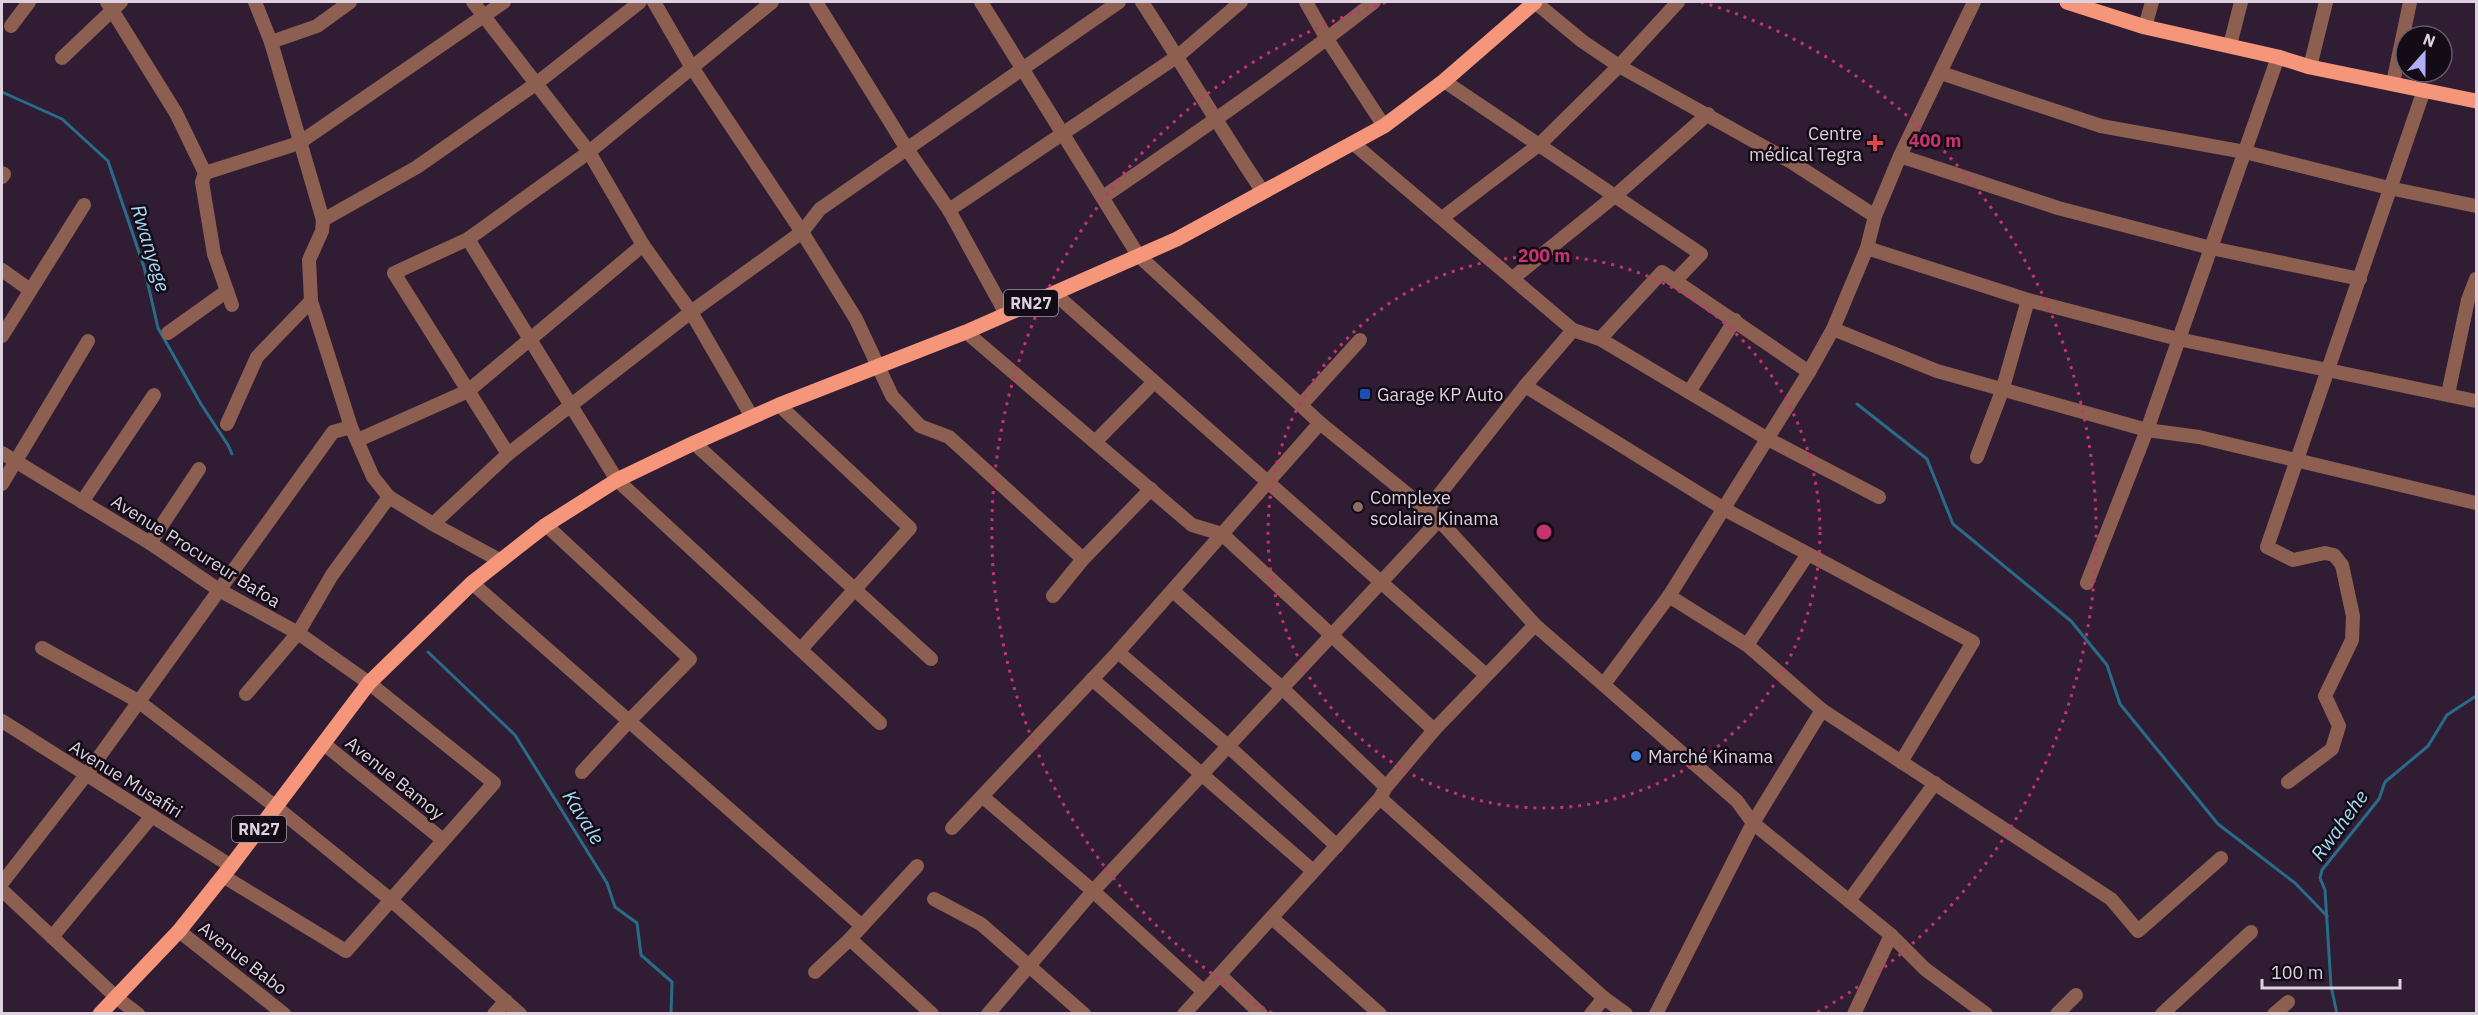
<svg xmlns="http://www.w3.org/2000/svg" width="2478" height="1015" font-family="'IBM Plex Sans',sans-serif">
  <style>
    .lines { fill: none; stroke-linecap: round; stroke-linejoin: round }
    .stream { stroke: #286c8a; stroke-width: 3 }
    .minor { stroke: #8d5f51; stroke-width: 14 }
    .major { stroke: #f5967a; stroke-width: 15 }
    .ring { fill: none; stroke: #c6346f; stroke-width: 3; stroke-dasharray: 3 6 }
    .health-dot { fill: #e0444e; stroke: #130b15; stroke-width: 2 }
    .transit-dot { fill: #1a4fb4; stroke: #130b15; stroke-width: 2 }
    .education-dot { fill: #8d6e63; stroke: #130b15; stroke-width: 2 }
    .shop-dot { fill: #3f7fe0; stroke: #130b15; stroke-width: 2 }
    .labels { text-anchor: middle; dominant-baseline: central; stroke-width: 5; stroke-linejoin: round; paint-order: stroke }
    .shield { fill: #130b15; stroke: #a196a3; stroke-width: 1.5 }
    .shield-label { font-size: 16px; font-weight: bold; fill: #ded2e0 }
    .poi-label { font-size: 18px; fill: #ded2e0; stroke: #130b15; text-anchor: start }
    .street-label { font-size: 18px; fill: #ded2e0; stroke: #130b15 }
    .water-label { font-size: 20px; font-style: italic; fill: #a4daf6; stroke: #130b15 }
    .centre { fill: #c6346f; stroke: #130b15; stroke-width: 3 }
    .ring-label { font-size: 18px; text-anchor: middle; font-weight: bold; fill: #c6346f; stroke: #130b15; stroke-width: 5; stroke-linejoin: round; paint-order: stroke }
  </style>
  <rect width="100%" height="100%" fill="#301d34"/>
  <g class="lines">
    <g class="stream">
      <polyline points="2,92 62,119 108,161 144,267 158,328 201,404 228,445 232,454"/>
      <polyline points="1857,404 1927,459 1953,524 2071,621 2107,665 2120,704 2218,824 2295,883 2327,916"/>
      <polyline points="428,652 515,735 607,883 615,907 637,923 641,955 672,982 671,1014"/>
      <polyline points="2337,1014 2331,986 2325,890 2320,878 2322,870 2379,799 2385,782 2428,746 2447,715 2476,696"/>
    </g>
    <g class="minor">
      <polyline points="107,2 176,113 205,173 299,143 504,2"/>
      <polyline points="255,2 271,42 323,220 322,231 309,260 311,301 351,427 373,477 389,497 433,524 501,561"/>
      <polyline points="473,2 589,152 643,245 691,312 752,417"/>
      <polyline points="654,2 691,66 802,232 856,319 892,396 920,426 949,437 1083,559"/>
      <polyline points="816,2 907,149 949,210 1006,314"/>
      <polyline points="981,2 1138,255 1320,423 1439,520 1535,625 1737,801 1753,823 1891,935 1925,969 1986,1014"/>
      <path d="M1142 2C1183 65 1221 130 1263 192"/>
      <polyline points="1306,2 1327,39 1384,126"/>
      <polyline points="1535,2 1582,41 1619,66 1793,163 1875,216"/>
      <polyline points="11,26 29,2"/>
      <polyline points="2145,27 2152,2"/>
      <polyline points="271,42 317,26 350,2"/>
      <polyline points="2230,45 2241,2"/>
      <polyline points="62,58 121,2"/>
      <polyline points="2310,67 2326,2"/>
      <polyline points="1941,73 2101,126 2245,152 2389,188 2476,206"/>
      <polyline points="1444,81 1701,254 1675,281"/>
      <polyline points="2393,83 2410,2"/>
      <polyline points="1354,144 1573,330 1600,339 1766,438 1879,497"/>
      <polyline points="1900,156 2058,208 2211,248 2360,279"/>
      <polyline points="2,173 4,174 2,177"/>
      <polyline points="205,173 202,182 214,254 232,305"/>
      <path d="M1103 197C1195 134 1287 71 1374 2"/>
      <polyline points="949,210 1178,56 1241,2"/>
      <polyline points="1442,218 1540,144 1619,66 1678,2"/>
      <polyline points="323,220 417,167 537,83 640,2"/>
      <polyline points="468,239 617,480 880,723"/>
      <polyline points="1867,248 2028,300 2178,339 2476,401"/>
      <polyline points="2,270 30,290"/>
      <polyline points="1513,278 1616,195 1708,114"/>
      <polyline points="1054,293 1486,675"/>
      <polyline points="1833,329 1937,371 2147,430 2199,437 2476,503"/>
      <polyline points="966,332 1192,525 1222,534 1434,730"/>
      <polyline points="168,333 227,291"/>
      <polyline points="2,336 84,205"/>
      <polyline points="1600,339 1662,272 1809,372"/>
      <polyline points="1525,386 1724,509 1973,642 1901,762"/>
      <polyline points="1689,392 1735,320"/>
      <polyline points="2448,394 2468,300 2476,279"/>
      <polyline points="1302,404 1360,340"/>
      <polyline points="779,405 910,528 801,649"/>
      <polyline points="227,424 257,357 311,301"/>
      <polyline points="358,440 468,391 643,245"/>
      <polyline points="1095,442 1154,382"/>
      <polyline points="694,443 931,659"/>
      <polyline points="2,453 150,543 219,590 298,633 369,683 494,783 346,951 223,876"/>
      <polyline points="508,454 394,273 468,239 589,152 772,2"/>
      <polyline points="1977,457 2002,391 2028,300"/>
      <polyline points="2,484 88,341"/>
      <polyline points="82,502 154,395"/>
      <polyline points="1427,510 1525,386 1573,330"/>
      <polyline points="433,524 508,454 691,312 802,232 820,209 1119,2"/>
      <polyline points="546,525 690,659 629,721 582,772"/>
      <polyline points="150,543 199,469"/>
      <polyline points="472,583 862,926"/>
      <polyline points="2087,583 2147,430 2278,57"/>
      <polyline points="1173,591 1282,688 1386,787"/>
      <polyline points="1053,596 1083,559 1151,489"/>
      <polyline points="1669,596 1747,645 1822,710 2111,899 2138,931 2221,858"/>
      <polyline points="1747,645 1808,554"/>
      <polyline points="42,648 138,701 276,807 391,900 520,1014"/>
      <polyline points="1118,652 1228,746 1337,846"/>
      <polyline points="1092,679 1313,871"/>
      <polyline points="1604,684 1669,596 1809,372 1833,329 1867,248 1875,216 1900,156 1974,2"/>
      <polyline points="246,694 298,633 332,575 389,497"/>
      <polyline points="2,721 231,866"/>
      <polyline points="324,744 443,840"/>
      <polyline points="2288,782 2332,749 2339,726 2325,696 2352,640 2353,616 2342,565 2334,555 2325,553 2293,560 2267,547 2424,90"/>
      <polyline points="983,797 1093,891 1204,992"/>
      <polyline points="1380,798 1604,998 1626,1014"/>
      <polyline points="952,828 1118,652 1320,423"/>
      <polyline points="2,883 86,775 333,432 351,427"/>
      <polyline points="2,890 117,998 138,1014"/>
      <polyline points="934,899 981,924 1084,1014"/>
      <polyline points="1849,901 1935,783"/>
      <polyline points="1272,918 1380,1014"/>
      <polyline points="179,931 284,1014"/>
      <polyline points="52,937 152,816"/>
      <polyline points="850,939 932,1014"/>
      <polyline points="815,972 850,939 917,866"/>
      <polyline points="1220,975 1261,1014"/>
      <polyline points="494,1014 506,1001"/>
      <polyline points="988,1014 1093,891 1439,520"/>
      <polyline points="1184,1014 1380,798 1386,787 1434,730 1535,625"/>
      <polyline points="1591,1014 1604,998"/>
      <polyline points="1656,1014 1753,823 1822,710"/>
      <polyline points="1854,1014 1891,935"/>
      <polyline points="2057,1014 2076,995"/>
      <polyline points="2162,1014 2251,932"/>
      <polyline points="2274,1014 2288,1002"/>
    </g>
    <g class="major">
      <polyline points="2067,2 2145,27 2278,57 2310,67 2476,101"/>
      <polyline points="100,1014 179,931 231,866 369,683 472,583 546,525 617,480 694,443 779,405 966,332 1177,239 1384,126 1444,81 1535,2"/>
    </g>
  </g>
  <g class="ring">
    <circle cx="1544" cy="532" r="276"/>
    <path d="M1272 1013A553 553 0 0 1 1387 2M1701 2A553 553 0 0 1 1816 1013"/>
  </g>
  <path class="health-dot" d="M1872 134h6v6h6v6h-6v6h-6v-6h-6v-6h6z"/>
  <rect class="transit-dot" x="1359" y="388" width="12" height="12" rx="3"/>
  <circle class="education-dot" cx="1358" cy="507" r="6"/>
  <circle class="shop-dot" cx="1636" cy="756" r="6"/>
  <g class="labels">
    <g class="shield">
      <rect x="1004" y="290" width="54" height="26" rx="4.5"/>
      <rect x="232" y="816" width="54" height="26" rx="4.5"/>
    </g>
    <g class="shield-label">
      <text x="1031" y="303">RN27</text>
      <text x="259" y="829">RN27</text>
    </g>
    <g class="poi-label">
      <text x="1862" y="133" text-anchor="end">Centre<tspan x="1862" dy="21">médical Tegra</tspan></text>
      <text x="1377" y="394">Garage KP Auto</text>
      <text x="1370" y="497">Complexe<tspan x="1370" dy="21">scolaire Kinama</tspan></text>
      <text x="1648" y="756">Marché Kinama</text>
    </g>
    <g class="street-label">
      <text transform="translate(196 551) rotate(32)">Avenue Procureur Bafoa</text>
      <text transform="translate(395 778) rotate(39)">Avenue Bamoy</text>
      <text transform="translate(126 779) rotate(32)">Avenue Musafiri</text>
      <text transform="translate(243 958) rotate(38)">Avenue Babo</text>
    </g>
    <g class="water-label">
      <text transform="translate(151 248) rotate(73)">Rwanyege</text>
      <text transform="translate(584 817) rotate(58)">Kavale</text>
      <text transform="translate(2339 825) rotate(-54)">Rwahehe</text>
    </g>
  </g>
  <circle cx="1544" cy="532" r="9" class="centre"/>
  <g class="ring-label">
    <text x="1935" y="147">400 m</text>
    <text x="1544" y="262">200 m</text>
  </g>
  <rect width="2478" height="1015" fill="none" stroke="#ded2e0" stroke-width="6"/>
  <g transform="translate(2424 54) rotate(21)"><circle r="28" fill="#130b15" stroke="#645b66" stroke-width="1.5"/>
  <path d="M0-4.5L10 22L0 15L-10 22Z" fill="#b2adf9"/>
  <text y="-9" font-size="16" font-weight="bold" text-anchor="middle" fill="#ded2e0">N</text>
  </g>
  <path d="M2262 979v9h138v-9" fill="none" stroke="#ded2e0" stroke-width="3"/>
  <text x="2271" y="979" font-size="18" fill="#ded2e0" stroke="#130b15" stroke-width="4.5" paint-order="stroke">100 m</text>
</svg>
